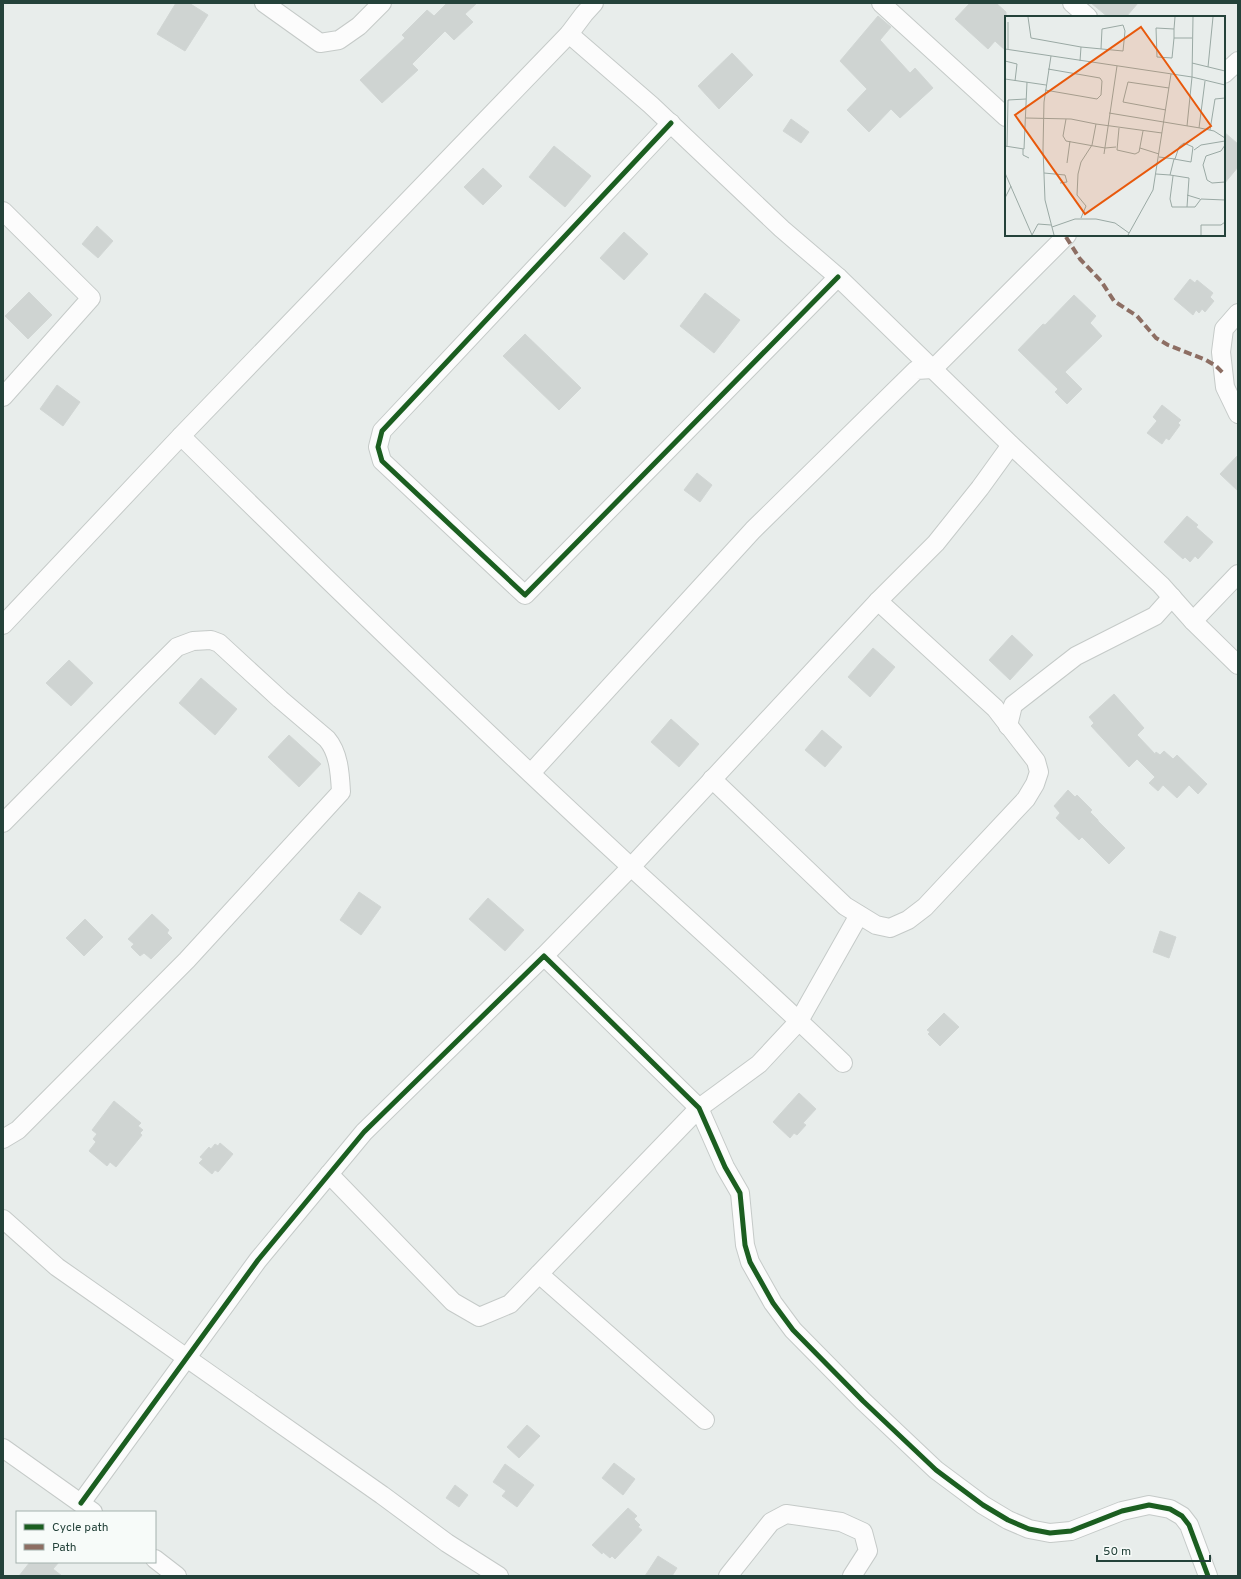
<svg xmlns="http://www.w3.org/2000/svg" width="1241" height="1579" font-family="Overpass,sans-serif">
  <style>
    .building { fill: #cfd4d2; stroke: #d1d6d4 }
    .lines { fill: none; stroke-linecap: round; stroke-linejoin: round }
    .minor-casing { stroke: #c5cac8; stroke-width: 20 }
    .minor { stroke: #fcfcfc; stroke-width: 18 }
    .quiet { stroke: #8d6e63; stroke-width: 4; stroke-dasharray: 8 4; stroke-linecap: butt }
    .cycleway-casing { stroke: #f7fbf9; stroke-width: 8 }
    .cycleway { stroke: #1b5e20; stroke-width: 5 }
    .inset-road { fill: none; stroke: #9aa9a4; stroke-width: 1 }
    .view { fill: #e8590c; fill-opacity: 0.15; stroke: #e8590c; stroke-width: 2 }
    .inset-edge { fill: none; stroke: #24423a; stroke-width: 2 }
  </style>
  <rect width="100%" height="100%" fill="#e8edeb"/>
  <g class="building">
    <polygon points="176,3 189,3 208,15 185,51 157,34"/>
    <polygon points="447,3 477,3 465,14 473,22 454,40 445,31 412,64 418,70 382,103 360,80 405,38 402,35 427,10 434,16"/>
    <polygon points="970,3 996,3 1006,12 1006,51 995,41 988,49 955,19"/>
    <polygon points="1091,3 1138,3 1126,17 1108,17"/>
    <polygon points="878,16 891,27 880,40 910,73 915,68 933,88 900,118 891,109 869,132 847,110 867,89 840,61"/>
    <polygon points="732,53 753,75 719,109 698,86"/>
    <polygon points="791,119 809,132 801,143 783,131"/>
    <polygon points="1224,132 1238,144 1238,167 1224,184"/>
    <polygon points="554,146 591,176 565,207 529,177"/>
    <polygon points="483,168 502,186 483,205 464,187"/>
    <polygon points="97,226 113,241 98,258 82,244"/>
    <polygon points="624,232 648,254 624,280 600,258"/>
    <polygon points="1190,279 1195,283 1197,280 1213,293 1210,297 1214,301 1205,312 1202,309 1199,313 1196,310 1193,315 1174,299"/>
    <polygon points="29,292 52,315 28,339 5,316"/>
    <polygon points="705,293 740,320 714,353 680,326"/>
    <polygon points="1074,295 1096,316 1090,323 1102,336 1065,372 1082,389 1067,404 1055,392 1058,389 1018,350 1043,324 1045,325"/>
    <polygon points="525,334 581,388 559,410 503,356"/>
    <polygon points="57,385 80,402 63,426 40,409"/>
    <polygon points="1162,405 1181,420 1178,423 1180,425 1169,440 1166,438 1162,444 1147,433 1157,421 1153,417"/>
    <polygon points="1238,455 1238,491 1220,474"/>
    <polygon points="697,473 712,485 700,502 684,490"/>
    <polygon points="1187,516 1198,525 1196,527 1213,542 1198,559 1195,556 1190,562 1185,557 1183,559 1164,542"/>
    <polygon points="1012,635 1033,655 1010,680 989,660"/>
    <polygon points="873,648 895,667 870,697 848,677"/>
    <polygon points="69,660 93,683 71,706 46,683"/>
    <polygon points="201,678 237,709 215,735 179,703"/>
    <polygon points="1114,694 1144,728 1137,735 1155,754 1156,752 1160,755 1164,751 1173,759 1177,755 1207,784 1198,794 1189,785 1177,798 1163,785 1158,791 1149,783 1155,777 1137,759 1129,767 1091,726 1094,723 1089,717"/>
    <polygon points="671,719 699,744 679,767 651,742"/>
    <polygon points="822,730 842,747 825,767 805,750"/>
    <polygon points="289,735 321,764 299,787 268,757"/>
    <polygon points="1068,790 1075,797 1077,795 1092,810 1090,812 1098,820 1098,821 1125,848 1109,864 1082,837 1079,840 1056,818 1060,813 1054,806"/>
    <polygon points="359,892 381,907 361,935 340,920"/>
    <polygon points="488,898 524,930 505,951 469,919"/>
    <polygon points="152,914 169,930 167,933 172,938 151,959 144,953 140,956 131,947 134,944 128,939"/>
    <polygon points="85,919 103,937 84,956 66,938"/>
    <polygon points="1160,931 1176,937 1169,958 1153,952"/>
    <polygon points="944,1013 959,1027 940,1046 928,1034 930,1032 927,1030"/>
    <polygon points="799,1093 816,1109 803,1123 806,1125 797,1135 794,1133 790,1138 773,1122"/>
    <polygon points="114,1101 141,1123 138,1126 143,1130 140,1133 142,1135 116,1167 110,1162 107,1166 89,1151 96,1142 93,1139 97,1134 92,1130"/>
    <polygon points="220,1143 233,1154 218,1172 215,1170 212,1174 199,1163 203,1159 200,1157 209,1147 211,1149 215,1144 218,1146"/>
    <polygon points="527,1425 540,1436 519,1458 507,1447"/>
    <polygon points="614,1463 635,1479 623,1495 602,1478"/>
    <polygon points="505,1464 534,1485 517,1507 502,1496 506,1491 493,1482"/>
    <polygon points="455,1485 468,1495 459,1507 446,1498"/>
    <polygon points="628,1508 637,1516 634,1519 640,1525 638,1527 642,1530 615,1559 612,1556 610,1558 603,1552 602,1554 592,1545"/>
    <polygon points="658,1556 677,1568 672,1576 645,1576"/>
    <polygon points="30,1562 59,1562 53,1569 62,1576 19,1576"/>
  </g>
  <g class="lines">
    <defs>
      <g id="minor">
        <polyline points="264,3 320,43 339,40 359,26 382,3"/>
        <polyline points="881,3 1006,117"/>
        <polyline points="1072,3 1088,17"/>
        <polyline points="569,34 651,105 782,229 838,277 1011,445 1161,585 1193,621 1238,665"/>
        <polyline points="1224,74 1238,61"/>
        <polyline points="671,123 382,431 378,447 382,461 525,595 838,277"/>
        <polyline points="3,211 91,298 3,397"/>
        <polyline points="1238,313 1224,329 1221,352 1225,387 1238,414"/>
        <path d="M181 436C329 582 478 726 631 867 702 932 774 996 843 1063"/>
        <polyline points="1193,621 1238,574"/>
        <polyline points="3,625 181,436 569,34 584,14 594,3"/>
        <polyline points="1008,726 1013,705 1076,656 1155,616 1172,597"/>
        <polyline points="531,773 753,530 916,370 933,369 1067,235"/>
        <polyline points="712,779 845,906 876,925 890,928 908,920 925,907 1026,799 1035,784 1039,772 1036,761 995,708 878,601"/>
        <path d="M3 823 146 678 177 647 193 641 211 640 219 643 280 699 327 739C339 753 340 774 341 792L187 960 18 1130 3 1139"/>
        <polyline points="544,956 631,867 878,601 936,543 980,488 1011,445"/>
        <polyline points="329,1174 453,1302 479,1317 510,1304 699,1108 759,1064 799,1021 859,915"/>
        <polyline points="3,1219 57,1267 382,1495 447,1543 499,1576"/>
        <polyline points="539,1274 705,1420"/>
        <polyline points="3,1448 93,1512"/>
        <polyline points="81,1503 258,1260 364,1132 544,956 699,1108 725,1167 740,1193 745,1245 750,1262 773,1303 793,1330 863,1401 936,1470 983,1505 1008,1520 1029,1529 1050,1533 1071,1531 1122,1511 1149,1505 1170,1509 1182,1516 1189,1525 1208,1576"/>
        <polyline points="155,1559 177,1576"/>
        <polyline points="728,1576 771,1522 786,1514 841,1522 863,1532 868,1551 852,1576"/>
      </g>
    </defs>
    <use href="#minor" class="minor-casing"/>
    <use href="#minor" class="minor"/>
    <polyline class="quiet" points="1066,237 1080,259 1101,281 1114,301 1137,316 1156,338 1168,345 1206,360 1216,366 1224,374"/>
    <defs>
      <g id="cycleway">
        <polyline points="671,123 382,431 378,447 382,461 525,595 838,277"/>
        <polyline points="81,1503 258,1260 364,1132 544,956 699,1108 725,1167 740,1193 745,1245 750,1262 773,1303 793,1330 863,1401 936,1470 983,1505 1008,1520 1029,1529 1050,1533 1071,1531 1122,1511 1149,1505 1170,1509 1182,1516 1189,1525 1208,1576"/>
      </g>
    </defs>
    <use href="#cycleway" class="cycleway-casing"/>
    <use href="#cycleway" class="cycleway"/>
  </g>
  <g transform="translate(1005 16)">
    <rect width="220" height="220" fill="#e8edeb"/>
    <path class="inset-road" d="M23 1 26 22 76 31 75 45M188 1 187 61 220 69M3 6V33M169 13 170 1M169 22 167 42 152 41 151 12 169 13V22H187M76 31 118 35 120 15 118 9 97 13 96 33M0 33 187 61 182 110M46 40 39 86 38 133 40 184 49 219M0 45 12 48 10 65M187 47 220 55M203 51 208 1M0 63 41 69M40 74 92 83 96 79 97 65 95 62 43 53M161 94 118 86 123 66 164 72M104 97 195 112 209 115 220 122M21 102 66 103 91 108 87 129 76 146 73 158 72 179 81 190 76 202M61 103 58 120 61 125 100 132 111 131M91 108 157 117M114 112 112 134 130 138 134 136 138 115M194 112 200 65M205 114 210 83 220 82M220 129 216 135 201 140 198 149 202 164 207 167 220 166M0 130 19 133 22 66M2 131 3 84 21 83M135 132 154 138M18 133V139L24 142M189 134 196 129 220 125M99 138 112 50M154 141 170 143 174 131 179 127 188 131 186 146 169 143M62 147 65 125M0 157 27 219M39 157 60 159 62 166 55 167M151 158 165 159 169 143M165 159 184 162 182 191M168 160 165 183 167 191H190L196 183 220 184M182 179 195 183M0 182 6 170M47 211 70 203H91L110 207 124 217M27 219 33 208 46 209M123 219 148 174 166 58M196 219V209H216L220 206"/>
    <path class="view" d="M136 11 206 110 80 198 10 99Z"/>
    <rect width="220" height="220" class="inset-edge"/>
  </g>
  <rect width="1241" height="1579" fill="none" stroke="#24423a" stroke-width="8"/>
  <rect x="16" y="1511" width="140" height="52" fill="#f7fbf9" stroke="#a3b1ad"/>
  <rect x="24" y="1524" width="20" height="6" fill="#1b5e20" stroke="#a3b1ad"/>
  <text x="52" y="1531" font-size="12" fill="#24423a">Cycle path</text>
  <rect x="24" y="1544" width="20" height="6" fill="#8d6e63" stroke="#a3b1ad"/>
  <text x="52" y="1551" font-size="12" fill="#24423a">Path</text>
  <path d="M1097 1555v6h113v-6" fill="none" stroke="#24423a" stroke-width="2"/>
  <text x="1103" y="1555" font-size="12" fill="#24423a" stroke="#f7fbf9" stroke-width="3" paint-order="stroke">50 m</text>
</svg>
